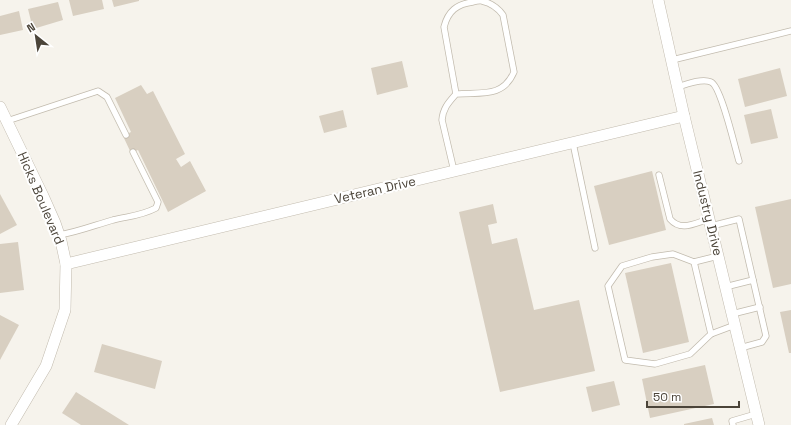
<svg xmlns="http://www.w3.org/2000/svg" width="791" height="425" font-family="'Space Grotesk',sans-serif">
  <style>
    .building { fill: #d8cfc1 }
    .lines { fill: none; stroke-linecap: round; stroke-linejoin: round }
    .service-casing { stroke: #c2bbae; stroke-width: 7 }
    .minor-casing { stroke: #c2bbae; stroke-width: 12 }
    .service { stroke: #fff; stroke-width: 5.5 }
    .minor { stroke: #fff; stroke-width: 11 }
    .labels { text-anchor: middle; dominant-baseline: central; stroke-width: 4; stroke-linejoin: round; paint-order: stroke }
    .street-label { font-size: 13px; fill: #4b4439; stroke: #fff }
  </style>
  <rect width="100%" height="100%" fill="#f6f3ec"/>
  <g class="building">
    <polygon points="69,0 102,0 104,9 73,16"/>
    <polygon points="112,0 139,0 139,1 114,7"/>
    <polygon points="58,2 63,20 33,29 28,9"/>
    <polygon points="19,11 23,30 0,35 0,16"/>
    <polygon points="402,61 408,87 377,95 371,68"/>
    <polygon points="780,68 787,96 745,107 738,79"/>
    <polygon points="141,85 147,94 153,91 185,154 176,159 181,167 190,161 206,191 168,212 138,150 131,153 123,136 131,132 115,98"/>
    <polygon points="771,109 778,138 751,144 744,115"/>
    <polygon points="343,110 347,127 324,133 319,116"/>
    <polygon points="652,171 666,230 609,245 594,186"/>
    <polygon points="0,194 17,225 0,234"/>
    <polygon points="791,199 791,284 773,288 755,207"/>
    <polygon points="493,204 497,223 488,225 492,244 517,238 534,310 579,300 595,371 500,392 459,212"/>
    <polygon points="18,242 24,290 0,293 0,244"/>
    <polygon points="671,263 689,342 643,353 625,273"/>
    <polygon points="791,310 791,353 789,353 780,312"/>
    <polygon points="0,315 19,325 0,360"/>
    <polygon points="102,344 162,361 155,389 94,372"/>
    <polygon points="705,365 714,404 650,418 642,379"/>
    <polygon points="614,381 620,405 592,412 586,387"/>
    <polygon points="76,392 129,425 81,425 62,413"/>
    <polygon points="712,418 714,425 684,425 684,424"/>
  </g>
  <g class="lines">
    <defs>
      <g id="service">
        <polyline points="672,60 791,31"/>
        <path d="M678 87C687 84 702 78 711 82 721 86 735 148 739 161"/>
        <polyline points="7,121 98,91 107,97 126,135"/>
        <polyline points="573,143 595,248"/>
        <path d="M454 171 442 120C443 108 449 102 456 94L444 27C448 11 457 4 473 2 476 1 479 0 482 1 491 3 498 8 503 15L514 72C503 98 481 92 456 94"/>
        <path d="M659 175 670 219C681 232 695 223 709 219"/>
        <polyline points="711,226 739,219 766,336 762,342 740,348"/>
        <path d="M59 235C78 232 95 225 113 220 129 216 141 216 156 208L158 202 133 152"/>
        <polyline points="718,256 694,262 673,254 652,257 622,266 608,286 625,360 655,364 690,354 711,334 735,325"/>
        <polyline points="694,262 711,334"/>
        <polyline points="725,287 753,280"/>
        <polyline points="732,314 760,307"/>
        <polyline points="733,425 732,421 756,414"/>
      </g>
      <g id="minor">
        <polyline points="658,0 684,116 759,425"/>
        <polyline points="0,107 43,196 55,223 61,241 66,264 65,310 46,366 11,425"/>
        <polyline points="66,264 684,116"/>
      </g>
    </defs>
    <use href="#service" class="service-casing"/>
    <use href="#minor" class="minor-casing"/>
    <use href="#service" class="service"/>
    <use href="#minor" class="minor"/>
  </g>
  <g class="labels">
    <g class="street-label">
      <text transform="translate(375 190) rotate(-13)">Veteran Drive</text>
      <text transform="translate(41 198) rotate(67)">Hicks Boulevard</text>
      <text transform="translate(708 213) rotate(76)">Industry Drive</text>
    </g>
  </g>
  <g transform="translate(36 36) rotate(330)" stroke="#ffffff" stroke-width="3" paint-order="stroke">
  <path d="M0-3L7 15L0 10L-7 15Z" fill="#4b4439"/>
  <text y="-6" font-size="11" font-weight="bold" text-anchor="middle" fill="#4b4439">N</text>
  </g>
  <path d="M647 401v6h92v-6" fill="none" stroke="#4b4439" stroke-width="2"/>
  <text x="653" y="401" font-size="12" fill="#4b4439" stroke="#ffffff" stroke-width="3" paint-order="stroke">50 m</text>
</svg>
